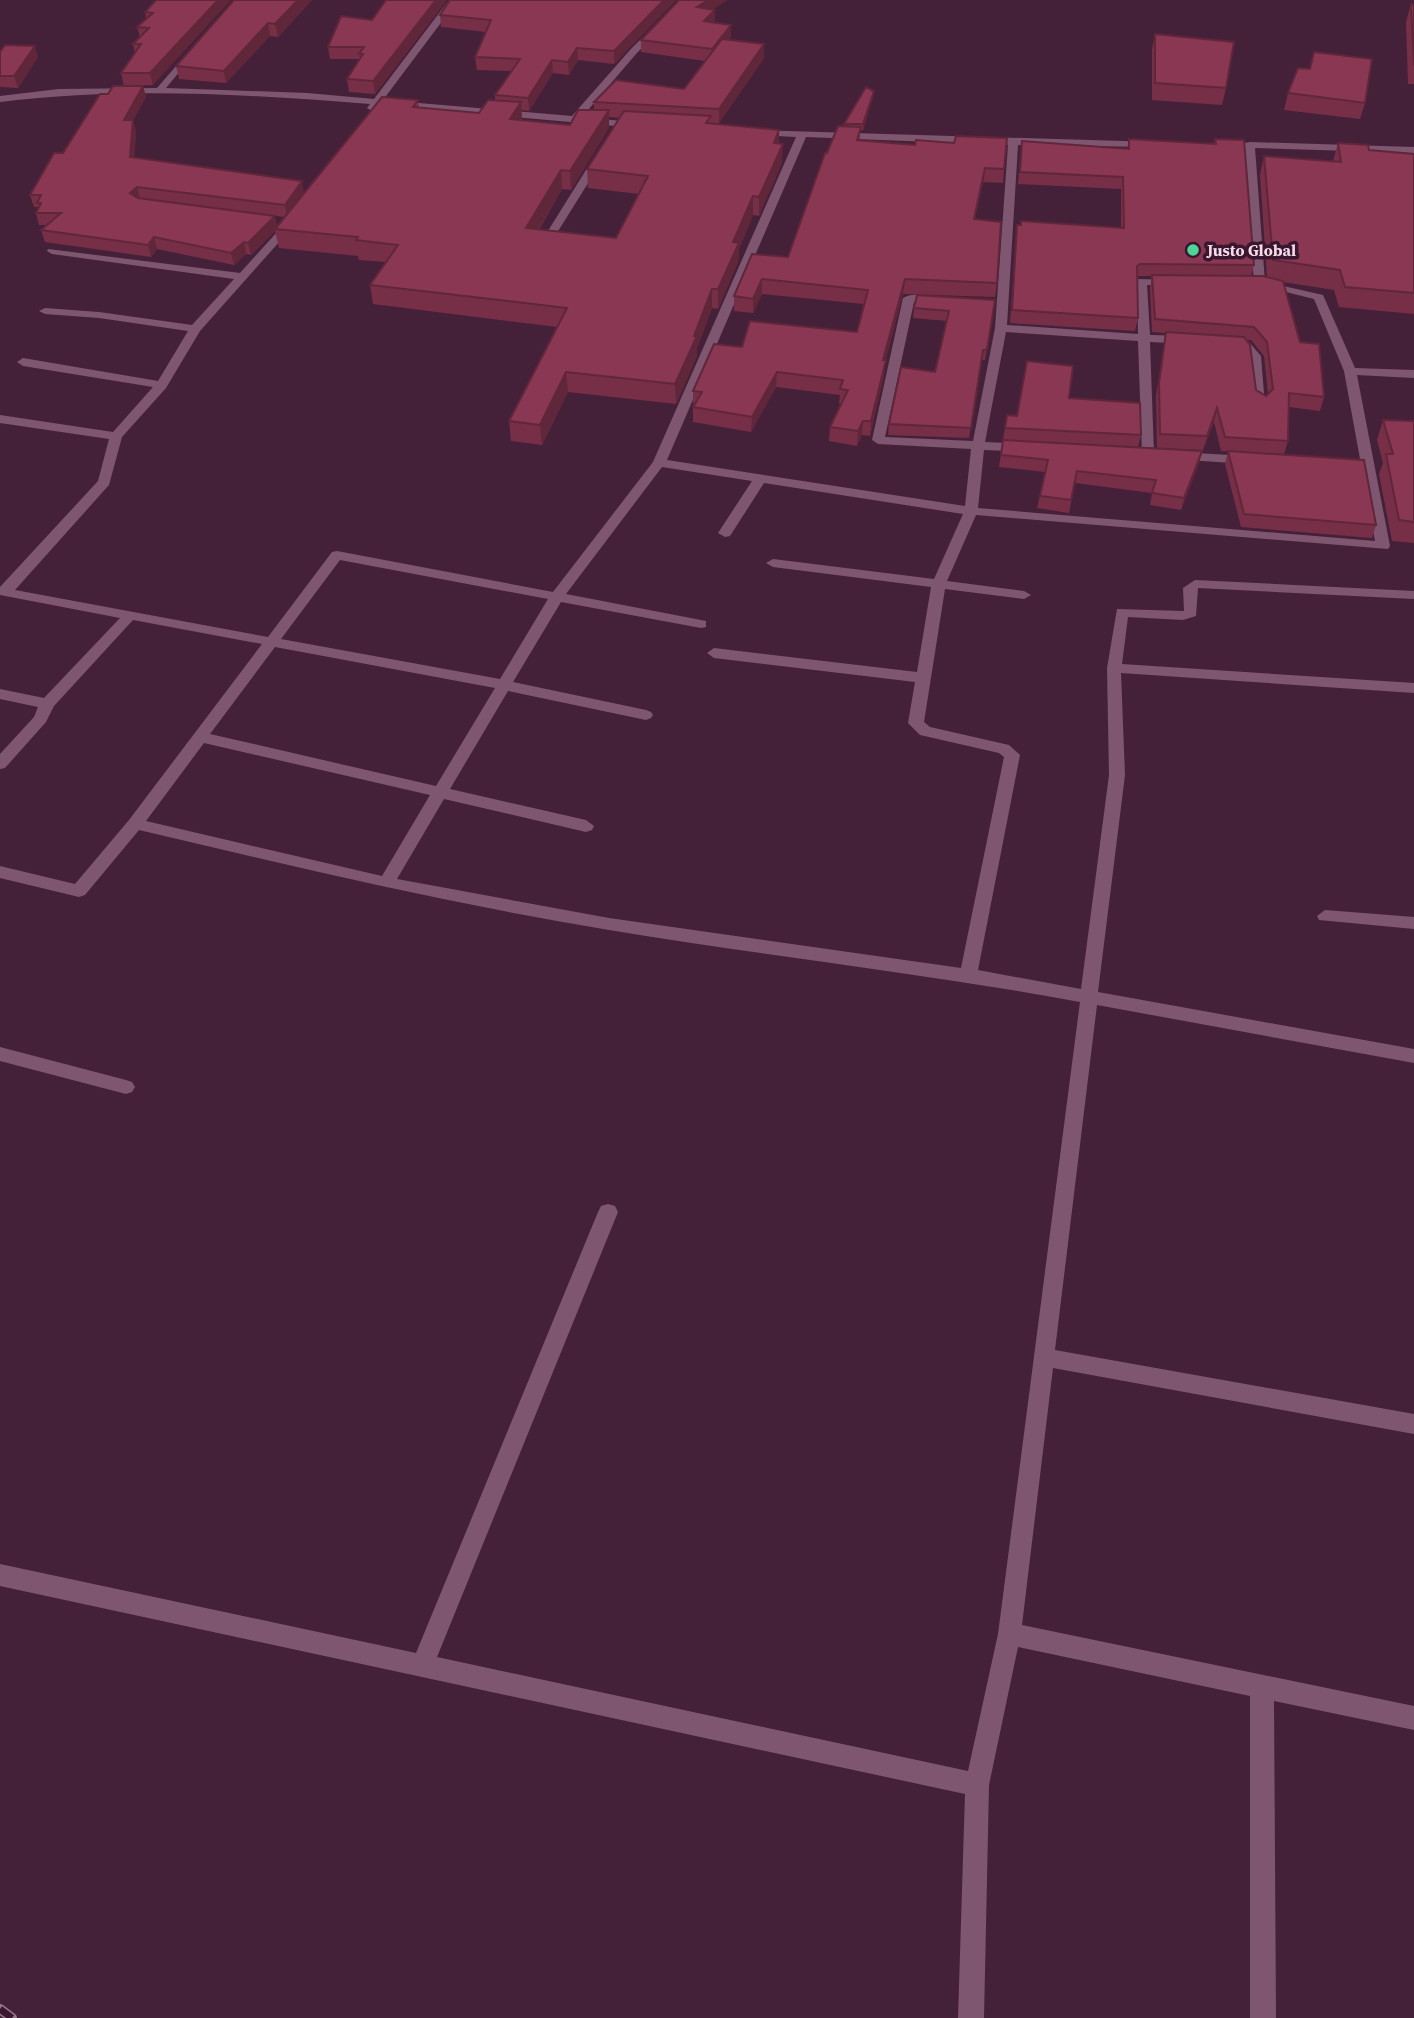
<svg xmlns="http://www.w3.org/2000/svg" width="1414" height="2018" font-family="'Source Serif 4',serif">
  <style>
    .lines { fill: none; stroke-linecap: round; stroke-linejoin: round }
    .minor { fill: #7f5670; fill-rule: evenodd }
    .rail-casing { stroke: #96778a; stroke-width: 10 }
    .rail { stroke: #3a172f; stroke-width: 7; stroke-dasharray: 20; stroke-linecap: butt }
    .wall { fill: #762f47; fill-rule: evenodd }
    .shaded-wall { fill: #60263a }
    .building { fill: #893753; stroke: #60263a; stroke-width: 2 }
    .poi-dot { fill: #4ed399; stroke: #3a172f; stroke-width: 2.5 }
    .labels { text-anchor: middle; dominant-baseline: central; stroke-width: 7; stroke-linejoin: round; paint-order: stroke }
    .far-poi-label { font-size: 16px; font-weight: bold; fill: #f4dcea; stroke: #3a172f; text-anchor: start }
  </style>
  <rect width="100%" height="100%" fill="#452139"/>
  <g class="lines">
    <g class="minor">
      <path d="M449 0H458L383 100 572 116 630 50 679 0H688L636 54 582 117 642 123V127L638 128 379 105 372 111 367 108 370 104C247 94 123 87 0 102V96L59 89 157 88 190 50 195 53 166 88 307 93 374 99Z"/>
      <path d="M752 130 1156 142V146L1152 147 1018 145 1007 325 1138 334 1137 279 1176 280V284L1172 285H1147L1150 335 1189 336 1195 340 1189 344 1150 342 1154 454 1148 458 1142 454 1138 341 1006 332 985 442 1026 444 1032 448 1026 452 984 450 978 508 1375 541 1344 371 1314 299 1254 284 1245 148 1234 145 1250 142 1414 147V153L1255 148 1265 282 1323 295 1355 368 1414 370V378L1357 375 1390 546 1388 549 976 515 947 581 1024 591 1031 595 1024 599 945 589 924 722 930 727 1009 745 1020 755 978 970 1081 989 1109 775 1107 668 1117 609 1184 611 1183 588 1195 580 1414 591V599L1198 588 1196 616 1183 620 1128 617 1122 664 1414 683V693L1121 673 1125 775 1098 992 1414 1049V1063L1097 1005 1055 1350 1414 1414V1434L1053 1368 1022 1625 1414 1706V1730L1274 1701 1276 2018H1250V1696L1018 1647 989 1785 984 2018H958L965 1794 0 1586V1564L416 1653 598 1212 601 1206 608 1204 615 1206 618 1212 437 1657 968 1771 998 1634 1080 1002C924 973 766 956 609 930 451 904 295 867 139 830L85 895 79 897 0 878V866L75 884 129 820 262 644 133 620 54 706 46 722 5 768 0 769V754L34 717 38 707 0 699V689L44 698 120 618 0 595V587L98 481 109 439 0 423V415L113 432 153 387 23 366 17 362 23 358 158 381 188 331 99 318 45 314 39 311 45 308 99 312 192 325 234 279 52 254 47 251 48 249 240 273 287 221 296 223 200 331 166 388 122 437 109 485 15 590 268 637 332 552 337 551 553 592 653 462 796 137 756 135 752 134ZM806 137 1008 145 995 328 973 441 885 437 914 302 938 303 944 300C935 294 912 292 903 298L872 440 878 444 971 449 965 506 667 460ZM662 467 752 481 718 533 725 537 730 536 764 483 963 514 934 579 773 559 766 563 773 567 931 587 917 672 714 648 707 653 714 658 915 682 908 723 920 735 999 753 1004 757 961 968 609 918 397 879 444 799 586 832 592 830 594 826 586 820 450 789 508 691 646 720 651 718 653 715 651 712 646 710 513 682 561 602 701 628 706 627V621L701 620 566 594ZM340 560 548 599 500 679 281 639ZM275 647 495 688 436 786 210 734ZM204 743 430 795 382 876 146 821Z"/>
      <polygon points="596,154 605,156 550,244 542,244 541,242"/>
      <polygon points="1230,339 1249,342 1261,356 1265,406 1255,403 1249,357 1241,348 1226,346 1224,343"/>
      <polygon points="1176,452 1249,456 1255,460 1249,464 1171,459 1170,456"/>
      <polygon points="1325,910 1414,917 1414,929 1319,920 1317,916"/>
      <polygon points="0,1047 126,1080 132,1082 135,1087 132,1092 126,1094 0,1061"/>
    </g>
    <defs>
      <polyline id="rail" points="0,2009 12,2018"/>
    </defs>
    <use href="#rail" class="rail-casing"/>
    <use href="#rail" class="rail"/>
  </g>
  <g class="wall">
    <polygon points="156,0 153,85 124,86 121,73 135,53 133,44 140,37 137,27 146,19 145,12"/>
    <polygon points="234,0 312,0 278,37 270,36 226,83 179,79 176,66"/>
    <polygon points="386,0 447,0 375,94 349,92 347,79 360,59 330,59 328,47 372,20"/>
    <path d="M676 0 614 64 578 60 569 75 553 73 529 111 521 110 522 120 570 125 594 110V102L684 89 705 61 641 52V40L679 0H727L713 9 714 23 731 37 729 40 764 44V58L719 123H711V124L779 144 782 163 759 216 753 215 739 249 738 262 718 309 712 308 697 348V356L676 404 568 392 542 445 511 441 509 421 557 327 373 304 370 285 386 262 359 260 358 256 279 248 275 231 251 255 246 254 234 265 157 249 151 257 45 242 41 230 47 225H39L36 213 39 207H34L30 195 108 94 143 86 146 97 133 120 136 132 134 158 304 193 418 100 419 107 479 113 495 100V95L511 71 477 70 475 57 486 32 441 27 440 15ZM609 117 620 118 587 169 588 188 639 194 616 238 539 230 562 189 571 190 609 128ZM255 213 284 217 277 226 275 216Z"/>
    <polygon points="1411,4 1414,5 1414,84 1408,84 1406,22"/>
    <polygon points="1155,34 1226,88 1222,105 1152,100 1152,50"/>
    <polygon points="0,52 38,57 18,88 0,87"/>
    <polygon points="874,91 873,97 863,130 860,130 860,140 1004,169 1003,183 983,182 975,219 997,283 995,297 903,294 885,362 884,375 870,436 862,435 857,446 829,441 830,427 841,404 839,404 840,395 776,387 751,432 693,422 693,391 742,347 857,332 864,304 762,294 753,313 734,311 734,296 788,257 827,153 844,126 844,124"/>
    <polygon points="1288,93 1365,103 1360,119 1284,110"/>
    <path d="M1129 139 1214 144 1215 139 1254 265 1251 276 1267 277 1260 175 1264 156 1333 161 1338 143 1369 150 1414 154V314L1339 307 1334 290 1283 282 1300 342 1324 397 1320 411 1289 407 1288 441 1284 454 1221 451 1214 422 1203 450 1157 448 1156 396 1166 333 1152 332 1150 288 1152 276H1137L1138 318 1135 331 1010 323 1017 225 1121 228V189L1018 184 1022 141 1127 149ZM1246 340H1251L1264 356 1268 394 1266 396 1256 390Z"/>
    <polygon points="995,300 985,360 982,360 969,438 888,435 889,424 935,372 947,321 913,318 914,308"/>
    <polygon points="1069,398 1141,435 1138,447 1003,440 1007,415 1017,416"/>
    <polygon points="1383,420 1414,421 1414,543 1392,541 1379,474 1383,463 1377,440"/>
    <polygon points="1003,440 1202,451 1199,463 1181,510 1150,505 1152,493 1075,483 1069,513 1037,508 1045,472 999,467"/>
    <polygon points="1228,451 1376,525 1372,538 1241,527 1225,464"/>
  </g>
  <g class="shaded-wall">
    <polygon points="218,0 231,0 153,85 150,73"/>
    <polygon points="298,0 312,0 278,37 275,24"/>
    <polygon points="436,0 447,0 375,94 373,81"/>
    <polygon points="664,0 676,0 614,64 614,51"/>
    <polygon points="708,0 727,0 697,19 697,7"/>
    <polygon points="715,10 715,22 704,34 704,21"/>
    <polygon points="268,23 270,36 226,83 224,71"/>
    <polygon points="731,25 731,37 712,62 712,49"/>
    <polygon points="764,44 764,58 719,123 719,109"/>
    <polygon points="35,46 38,57 18,88 14,76"/>
    <polygon points="577,48 578,60 569,75 568,62"/>
    <polygon points="552,60 553,73 529,111 528,98"/>
    <polygon points="143,86 146,97 127,131 124,120"/>
    <polygon points="874,91 873,97 863,130 863,124"/>
    <polygon points="521,102 522,121 510,119"/>
    <polygon points="609,110 609,128 571,190 570,171"/>
    <polygon points="133,120 136,132 133,169 130,157"/>
    <polygon points="779,130 779,148 774,143"/>
    <polygon points="783,144 782,163 759,216 759,197"/>
    <polygon points="985,168 983,182 972,233 974,219"/>
    <polygon points="561,170 562,189 528,247 526,228"/>
    <polygon points="302,181 304,193 287,217 285,205"/>
    <polygon points="137,187 140,199 130,193"/>
    <polygon points="753,196 753,215 739,249 738,262 718,309 718,289 733,242"/>
    <polygon points="275,216 278,228 275,229 275,231 251,255 248,243"/>
    <polygon points="154,237 157,249 151,257 148,245"/>
    <polygon points="244,242 246,254 234,265 231,253"/>
    <polygon points="762,279 762,294 753,313 753,299"/>
    <polygon points="905,279 903,294 885,362 884,375 870,436 871,421 883,360"/>
    <polygon points="712,289 712,308 697,348 697,356 676,404 675,384"/>
    <polygon points="566,372 568,392 542,445 540,425"/>
    <polygon points="777,372 776,387 751,432 752,417"/>
    <polygon points="1217,408 1214,422 1203,450 1207,436"/>
    <polygon points="863,421 862,435 857,446 858,431"/>
    <polygon points="1202,451 1199,463 1181,510 1184,498"/>
  </g>
  <g class="building">
    <polygon points="156,0 218,0 150,73 121,73 141,44 133,44 149,28 137,27 153,13 145,12"/>
    <polygon points="234,0 298,0 275,24 268,23 224,71 176,66"/>
    <polygon points="386,0 436,0 373,81 347,79 363,54 359,54 364,47 328,47 341,16 372,20"/>
    <polygon points="450,0 664,0 614,51 577,48 568,62 552,60 528,98 495,95 520,59 475,57 491,20 440,15"/>
    <polygon points="679,0 708,0 697,7 715,10 704,21 731,25 712,49 641,40"/>
    <polygon points="1411,4 1414,5 1414,66"/>
    <polygon points="1155,34 1234,42 1226,88 1155,83"/>
    <polygon points="722,39 764,44 719,109 594,102 616,80 684,89"/>
    <polygon points="5,45 35,46 14,76 0,76 0,52"/>
    <polygon points="1314,52 1372,59 1365,103 1288,93 1298,68 1310,69"/>
    <polygon points="113,86 143,86 124,120 133,120 130,157 302,181 285,205 137,187 130,193 138,198 275,216 248,243 244,242 231,253 154,237 148,245 41,230 61,213 36,213 41,203 37,203 41,195 30,195 54,153 63,153 100,94 108,94"/>
    <polygon points="866,87 874,91 863,124 844,124"/>
    <polygon points="382,97 418,100 413,107 479,113 488,100 521,102 510,119 570,125 578,110 609,110 570,171 561,170 526,228 616,238 648,176 587,169 624,111 711,116 706,123 779,130 774,143 783,144 759,197 753,196 733,242 739,243 718,289 712,289 694,336 697,336 675,384 566,372 540,425 509,421 567,308 370,285 398,245 356,240 358,237 275,229"/>
    <polygon points="838,126 861,127 857,140 915,145 916,140 954,143 956,136 1007,138 1004,169 985,168 974,219 1001,222 997,283 905,279 883,360 886,360 871,421 863,421 858,431 830,427 848,390 840,389 843,380 777,372 752,417 693,407 702,392 693,391 714,344 742,347 750,321 857,332 868,290 762,279 753,299 734,296 752,254 788,257 825,153 827,153"/>
    <polygon points="1129,139 1216,144 1215,139 1244,140 1254,265 1140,264 1137,266 1138,318 1012,310 1017,225 1021,225 1021,221 1124,228 1123,177 1020,172 1022,141 1129,149"/>
    <polygon points="1338,143 1368,145 1369,150 1414,154 1414,293 1345,287 1340,270 1273,260 1264,156 1341,162"/>
    <polygon points="1152,275 1263,276 1283,281 1300,342 1319,344 1324,397 1289,393 1288,441 1225,437 1217,408 1207,436 1160,434 1159,383 1166,332 1244,337 1250,345 1256,390 1266,396 1273,389 1267,342 1254,327 1155,319"/>
    <polygon points="917,295 995,300 987,350 983,350 971,428 889,424 901,367 935,372 949,311 914,308"/>
    <polygon points="1027,361 1073,366 1069,398 1140,403 1141,435 1005,428 1007,415 1017,416"/>
    <polygon points="1383,420 1414,421 1414,522 1399,520 1386,454 1393,454"/>
    <polygon points="1003,440 1202,451 1184,498 1152,493 1156,480 1077,471 1071,500 1040,496 1048,460 1001,455"/>
    <polygon points="1228,451 1364,460 1376,525 1244,514"/>
  </g>
  <circle class="poi-dot" cx="1193" cy="250" r="7"/>
  <g class="labels">
    <g class="far-poi-label">
      <text x="1207" y="250">Justo Global</text>
    </g>
  </g>
</svg>
